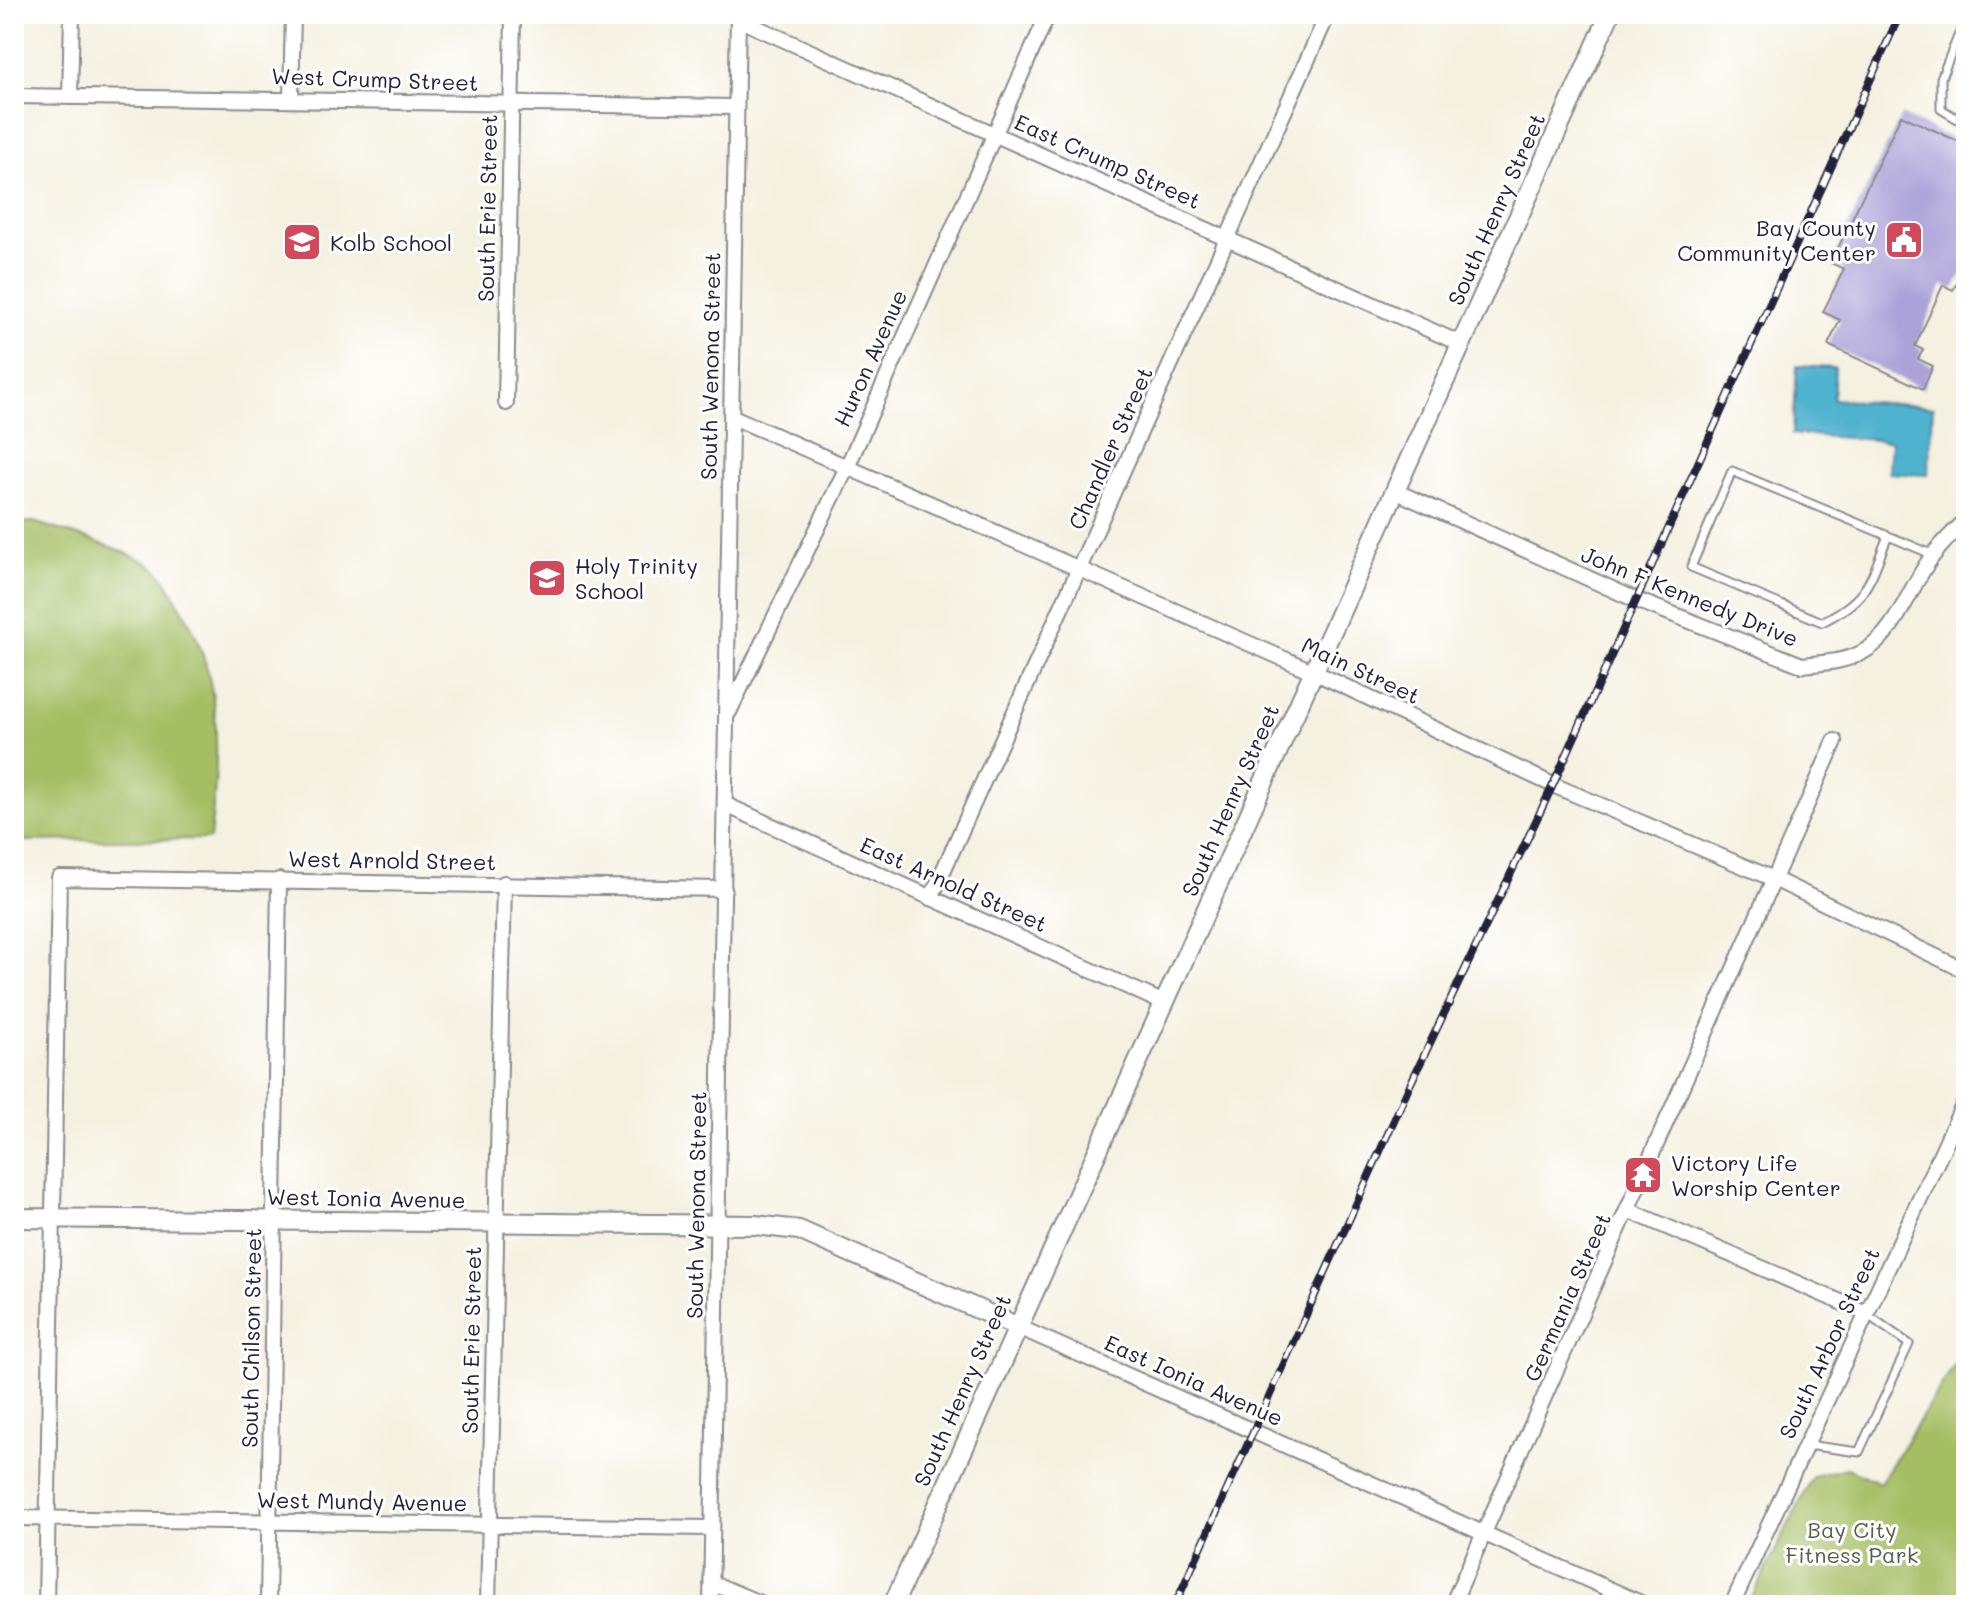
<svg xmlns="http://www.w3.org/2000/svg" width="1980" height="1619" font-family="Mali,sans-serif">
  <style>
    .green { fill: #a5be64; stroke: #647050; stroke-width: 2 }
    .water { fill: #50b2cf; stroke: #396a85; stroke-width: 2 }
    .building { fill: #aaa2d8 }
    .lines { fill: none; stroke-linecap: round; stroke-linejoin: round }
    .service-casing { stroke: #8c8a8e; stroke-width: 11 }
    .minor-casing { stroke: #8c8a8e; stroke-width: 18 }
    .tertiary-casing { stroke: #8c8a8e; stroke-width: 22 }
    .service { stroke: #fff; stroke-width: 7 }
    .minor { stroke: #fff; stroke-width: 14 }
    .tertiary { stroke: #fff; stroke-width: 18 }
    .rail-casing { stroke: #22223b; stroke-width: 8 }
    .rail { stroke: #fff; stroke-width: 5; stroke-dasharray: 15; stroke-linecap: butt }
    .labels { text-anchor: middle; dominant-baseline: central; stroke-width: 6; stroke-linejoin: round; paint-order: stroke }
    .street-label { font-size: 22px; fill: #22223b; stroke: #fff }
    .poi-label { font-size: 22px; fill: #22223b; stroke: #fff; text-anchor: start }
    .park-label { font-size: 22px; fill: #56604b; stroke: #fff }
  </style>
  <rect width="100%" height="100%" fill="#fff"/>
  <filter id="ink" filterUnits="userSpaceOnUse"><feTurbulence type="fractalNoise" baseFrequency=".0125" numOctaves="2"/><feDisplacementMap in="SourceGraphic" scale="16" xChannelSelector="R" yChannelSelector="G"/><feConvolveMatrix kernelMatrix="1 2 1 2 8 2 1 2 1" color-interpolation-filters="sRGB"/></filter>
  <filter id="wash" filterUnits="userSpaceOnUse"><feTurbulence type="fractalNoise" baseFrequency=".006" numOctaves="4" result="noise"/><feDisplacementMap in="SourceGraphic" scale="32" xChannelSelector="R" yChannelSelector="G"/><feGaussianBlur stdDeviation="1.8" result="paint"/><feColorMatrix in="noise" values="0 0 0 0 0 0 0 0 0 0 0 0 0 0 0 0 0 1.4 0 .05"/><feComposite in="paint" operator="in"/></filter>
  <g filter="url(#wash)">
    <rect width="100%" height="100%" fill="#f5f1e1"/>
    <g class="green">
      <path d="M33 522C59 530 141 553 158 571 166 579 172 592 178 602 225 676 219 755 210 839L14 841V523Z"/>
      <polygon points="1966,1347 1966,1605 1748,1605 1813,1476 1846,1468 1880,1483"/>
    </g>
    <polygon class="water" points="1797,366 1835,368 1833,399 1933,407 1928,475 1889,473 1891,441 1793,434"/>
    <g id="blocks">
      <polygon class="building" points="1901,115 1966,145 1966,268 1953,290 1943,285 1915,346 1923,350 1918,359 1933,366 1923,389 1828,345 1840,320 1823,312 1844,269 1831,263"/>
    </g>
  </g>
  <g filter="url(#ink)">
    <use href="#blocks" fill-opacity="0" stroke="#8c8a8e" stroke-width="2"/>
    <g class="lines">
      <defs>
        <g id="service">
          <polyline points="1966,17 1941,78 1941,109 1966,124"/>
          <path d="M1888 536C1869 582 1870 598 1822 622L1691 567 1732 471 1934 555"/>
          <polyline points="1806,1445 1859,1452 1909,1344 1868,1315"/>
        </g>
        <g id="minor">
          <polyline points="738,19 1461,344"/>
          <polyline points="14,96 735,107"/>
          <polyline points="70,97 72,14"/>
          <polyline points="291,98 293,14"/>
          <polyline points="506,403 513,14"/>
          <polyline points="733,417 1314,672 1553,785 1776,880 1966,971"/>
          <path d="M1395 491 1634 599 1802 665C1822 663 1845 662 1863 652 1894 635 1907 595 1925 567 1936 549 1951 535 1966 520"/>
          <polyline points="729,712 848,465 1048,14"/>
          <polyline points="726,805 1164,1003"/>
          <polyline points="931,898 1328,14"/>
          <polyline points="1630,1211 1866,1313"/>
          <polyline points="1016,1326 1645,1605"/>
          <polyline points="14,1518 710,1528"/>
          <polyline points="712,1583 764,1605"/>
          <polyline points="46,1605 59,878 724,889"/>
          <polyline points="268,1605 279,880"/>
          <polyline points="488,1605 504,883"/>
          <polyline points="711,1605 738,14"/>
          <polyline points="1452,1605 1835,741"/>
          <polyline points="1732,1605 1966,1099"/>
        </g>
        <g id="tertiary">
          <polyline points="14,1218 755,1225 799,1230 1016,1326"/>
          <polyline points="893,1605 1610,14"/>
        </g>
      </defs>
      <use href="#service" class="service-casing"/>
      <use href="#minor" class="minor-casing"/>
      <use href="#tertiary" class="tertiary-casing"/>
      <use href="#service" class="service"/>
      <use href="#minor" class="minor"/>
      <use href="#tertiary" class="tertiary"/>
      <defs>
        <polyline id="rail" points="1175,1605 1409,1087 1553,785 1900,14"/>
      </defs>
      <use href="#rail" class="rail-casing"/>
      <use href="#rail" class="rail"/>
    </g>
  </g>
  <defs>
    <symbol id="civic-square" viewBox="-11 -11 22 22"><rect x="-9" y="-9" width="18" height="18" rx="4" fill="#d1495b" stroke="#fff"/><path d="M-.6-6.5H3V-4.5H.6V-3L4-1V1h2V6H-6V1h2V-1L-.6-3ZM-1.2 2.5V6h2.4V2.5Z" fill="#fff"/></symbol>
    <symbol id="school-square" viewBox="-11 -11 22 22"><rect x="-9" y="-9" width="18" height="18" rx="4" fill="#d1495b" stroke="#fff"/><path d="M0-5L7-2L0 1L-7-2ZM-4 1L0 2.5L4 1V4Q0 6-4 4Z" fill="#fff"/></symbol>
    <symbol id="temple-square" viewBox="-11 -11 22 22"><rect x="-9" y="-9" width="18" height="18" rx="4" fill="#d1495b" stroke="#fff"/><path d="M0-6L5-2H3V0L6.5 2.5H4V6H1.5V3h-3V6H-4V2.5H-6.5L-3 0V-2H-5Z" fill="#fff"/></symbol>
  </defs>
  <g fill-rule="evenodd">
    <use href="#civic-square" x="1882" y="218" width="44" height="44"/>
    <use href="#school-square" x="280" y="220" width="44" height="44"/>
    <use href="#school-square" x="525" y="556" width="44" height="44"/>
    <use href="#temple-square" x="1621" y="1153" width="44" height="44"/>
  </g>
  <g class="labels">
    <g class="street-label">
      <text transform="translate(375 79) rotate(2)">West Crump Street</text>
      <text transform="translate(1108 161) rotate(24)">East Crump Street</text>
      <text transform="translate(487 208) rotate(-89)">South Erie Street</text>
      <text transform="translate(1496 209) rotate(-66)">South Henry Street</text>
      <text transform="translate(870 358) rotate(-66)">Huron Avenue</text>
      <text transform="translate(710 366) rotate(-89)">South Wenona Street</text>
      <text transform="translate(1110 448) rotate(-66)">Chandler Street</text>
      <text transform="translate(1690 596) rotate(22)">John F Kennedy Drive</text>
      <text transform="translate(1361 670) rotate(25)">Main Street</text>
      <text transform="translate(1230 800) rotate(-66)">South Henry Street</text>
      <text transform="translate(392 860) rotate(1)">West Arnold Street</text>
      <text transform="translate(954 884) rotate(24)">East Arnold Street</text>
      <text transform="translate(366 1198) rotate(1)">West Ionia Avenue</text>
      <text transform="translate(696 1205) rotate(-89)">South Wenona Street</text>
      <text transform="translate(1567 1297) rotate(-66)">Germania Street</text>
      <text transform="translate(251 1338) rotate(-89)">South Chilson Street</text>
      <text transform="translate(471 1340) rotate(-89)">South Erie Street</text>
      <text transform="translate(1829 1343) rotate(-65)">South Arbor Street</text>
      <text transform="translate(1194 1380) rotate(24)">East Ionia Avenue</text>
      <text transform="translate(962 1390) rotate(-66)">South Henry Street</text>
      <text transform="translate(362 1501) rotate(1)">West Mundy Avenue</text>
    </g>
    <g class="poi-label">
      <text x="1876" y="227" text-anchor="end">Bay County<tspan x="1876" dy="25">Community Center</tspan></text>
      <text x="330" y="242">Kolb School</text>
      <text x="575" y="565">Holy Trinity<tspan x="575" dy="25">School</tspan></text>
      <text x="1671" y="1162">Victory Life<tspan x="1671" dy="25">Worship Center</tspan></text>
    </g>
    <g class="park-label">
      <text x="1852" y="1529">Bay City<tspan x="1852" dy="25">Fitness Park</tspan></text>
    </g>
  </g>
  <rect width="1980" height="1619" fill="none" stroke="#fff" stroke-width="48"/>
</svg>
